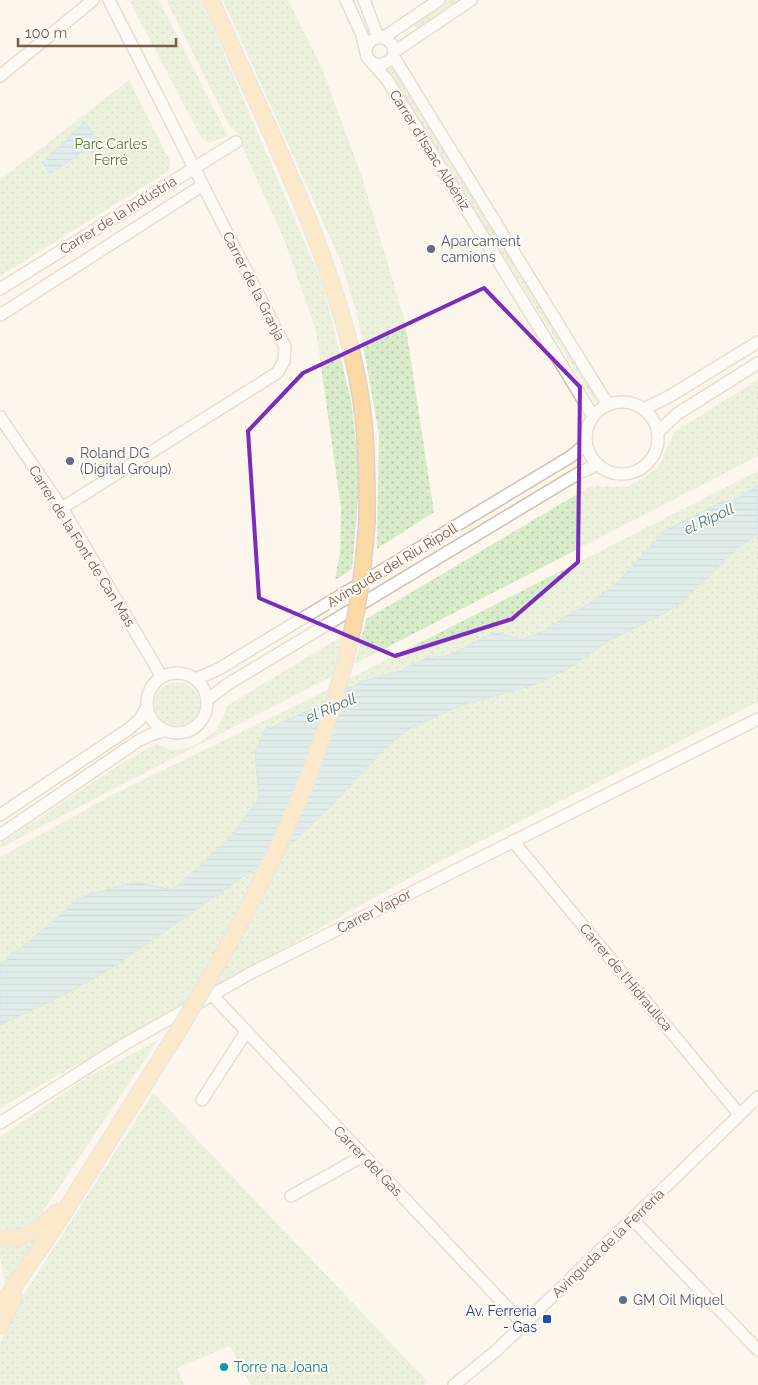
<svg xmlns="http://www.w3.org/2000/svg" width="758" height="1385" font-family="Raleway,sans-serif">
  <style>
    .grass { fill: url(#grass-dots) }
    .water { fill: url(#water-rules); stroke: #a5d3da }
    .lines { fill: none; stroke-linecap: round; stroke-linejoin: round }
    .minor-casing { stroke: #d1beb0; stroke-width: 14 }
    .major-casing { stroke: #dad1cd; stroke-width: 18 }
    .minor { stroke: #fff; stroke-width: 11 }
    .major { stroke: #fbd9a5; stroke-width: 15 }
    .major-bridge-casing { stroke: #dad1cd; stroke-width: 18; stroke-linecap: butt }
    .major-bridge { stroke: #fbd9a5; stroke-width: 15 }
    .marked { fill: none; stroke: #7b2cbf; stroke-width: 4; stroke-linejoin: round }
    .service-dot { fill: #5c6f8a; stroke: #fffaf3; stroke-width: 2 }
    .transit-dot { fill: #1a4fb4; stroke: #fffaf3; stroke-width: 2 }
    .culture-dot { fill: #0f9aa8; stroke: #fffaf3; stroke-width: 2 }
    .labels { text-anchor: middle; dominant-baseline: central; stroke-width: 4; stroke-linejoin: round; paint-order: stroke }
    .park-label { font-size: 14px; fill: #537a41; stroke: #fffaf3 }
    .street-label { font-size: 14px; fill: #7a5c4d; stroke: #fffaf3 }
    .service-label { font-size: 14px; fill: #4e5e75; stroke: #fffaf3; text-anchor: start }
    .transit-label { font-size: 14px; fill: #164399; stroke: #fffaf3; text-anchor: end }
    .culture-label { font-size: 14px; fill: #0d838f; stroke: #fffaf3; text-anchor: start }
    .water-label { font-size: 15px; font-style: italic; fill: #437c86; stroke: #fffaf3 }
  </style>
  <defs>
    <pattern id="grass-dots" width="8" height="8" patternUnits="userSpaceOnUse" patternTransform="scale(1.25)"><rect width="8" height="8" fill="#d8ecc9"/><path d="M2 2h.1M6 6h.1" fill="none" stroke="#b4c2a5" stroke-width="1.8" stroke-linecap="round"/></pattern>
    <pattern id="water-rules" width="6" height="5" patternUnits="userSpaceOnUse" patternTransform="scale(1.25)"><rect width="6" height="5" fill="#bfe3e8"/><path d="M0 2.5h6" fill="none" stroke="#a0bbbe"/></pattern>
  </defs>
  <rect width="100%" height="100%" fill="#fdf6ec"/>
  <g class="grass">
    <polygon points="129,0 159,0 228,136 209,143 201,137"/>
    <polygon points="166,0 201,0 324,287 351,401 360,476 352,569 335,580 340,551 341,508 316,331 284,239 235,131 229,125"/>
    <polygon points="223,0 288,0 321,66 362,177 405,322 434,512 377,549 379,434 358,318 341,262"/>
    <polygon points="447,0 460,0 418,29 413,24"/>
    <polygon points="395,63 603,401 597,405 387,70"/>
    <polygon points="129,80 170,161 169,171 0,276 0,180"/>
    <polygon points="758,380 758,456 355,664 366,619 591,486 628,487 658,468 675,431"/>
    <polygon points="758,471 758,485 735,500 721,502 666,530 615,585 586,606 564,617 544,631 522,640 498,633 486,636 451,655 425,659 400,671 360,682 320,705 255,752 260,798 232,836 177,887 168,889 135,882 83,896 0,965 0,857 110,796 315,696"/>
    <polygon points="758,534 758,702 429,867 0,1108 0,1025 46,1004 109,970 293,842 331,806 388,745 407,730 459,706 536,684 569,668 608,641 663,614 682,602 734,551"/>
    <polygon points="342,636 332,676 0,848 0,844 122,763 156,744 171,750 188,748 202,741 217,730 228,705"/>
    <circle cx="177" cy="705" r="23"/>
    <polygon points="158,1040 40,1216 28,1230 0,1230 0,1137 87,1077"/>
    <polygon points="153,1093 428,1382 424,1385 251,1385 230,1346 177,1368 184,1385 0,1385 0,1343 21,1299"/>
    <polygon points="37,1236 6,1287 0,1258 0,1244"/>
  </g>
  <g class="water">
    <polygon points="85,122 98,141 50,174 43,163"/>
    <polygon points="758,485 758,534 734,551 682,602 663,614 608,641 569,668 536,684 459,706 407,730 388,745 331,806 293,842 109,970 58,998 0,1025 0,965 83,896 135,882 168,889 177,887 232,836 259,798 255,752 264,731 320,705 360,682 400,671 425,659 451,655 486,636 498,633 522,640 544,631 564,617 586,606 615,585 666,530 721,502 735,500"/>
  </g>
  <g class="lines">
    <defs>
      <g id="minor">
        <polyline points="346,0 362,35 367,57 388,81 593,416"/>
        <polyline points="364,0 378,37"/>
        <polyline points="384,37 439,0"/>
        <path d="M366 50C371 28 401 38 392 59L383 64H376"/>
        <polyline points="394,52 471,0"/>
        <polyline points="393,56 608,405"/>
        <polyline points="0,76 93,0"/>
        <polyline points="0,289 236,142"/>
        <polyline points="0,315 203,185"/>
        <circle cx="622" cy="438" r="36"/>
        <polyline points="644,409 670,396 758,342"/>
        <polyline points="0,417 62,508 162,677"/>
        <polyline points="658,432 677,414 758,363"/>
        <polyline points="62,508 277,373 284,361 285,347 109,0"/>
        <circle cx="177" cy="703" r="30"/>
        <polyline points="195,679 217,670 570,457 586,444"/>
        <polyline points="207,700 228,684 579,473 597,465"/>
        <polyline points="0,815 130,728 139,720 147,707"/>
        <polyline points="0,835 138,741 150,735 164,731"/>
        <polyline points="513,841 739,1114"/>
        <polyline points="213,996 524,1325"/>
        <polyline points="202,1100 246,1032"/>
        <polyline points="0,1123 123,1045 251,973 758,719"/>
        <polyline points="291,1196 363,1156"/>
        <polyline points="633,1220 758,1350"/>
        <polyline points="454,1385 496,1351 758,1097"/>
      </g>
      <g id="major">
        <path d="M211 0C265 125 332 247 358 382 367 428 367 475 367 522"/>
        <path d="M0 1238C23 1242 42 1227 57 1212"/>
        <polyline points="0,1307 58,1222 180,1028"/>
        <polyline points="0,1326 14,1297"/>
      </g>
    </defs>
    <use href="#minor" class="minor-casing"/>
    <use href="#major" class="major-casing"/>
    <use href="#minor" class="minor"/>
    <use href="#major" class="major"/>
    <defs>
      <path id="major-bridge" d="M180 1028C255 904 324 769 353 627 361 592 364 557 367 522"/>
    </defs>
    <use href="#major-bridge" class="major-bridge-casing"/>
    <use href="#major-bridge" class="major-bridge"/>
  </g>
  <path d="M0 0H758V1385H0ZM484 288 580 387 578 562 512 619 395 656 259 598 248 431 303 373Z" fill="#fdf6ec" fill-opacity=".55" fill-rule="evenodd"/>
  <path class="marked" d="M484 288 580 387 578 562 512 619 395 656 259 598 248 431 303 373Z"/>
  <g class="service-dot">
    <circle cx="431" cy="249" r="5"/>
    <circle cx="70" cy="461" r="5"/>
    <circle cx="623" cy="1300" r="5"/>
  </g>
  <rect class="transit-dot" x="542" y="1314" width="10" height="10" rx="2.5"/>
  <circle class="culture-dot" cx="224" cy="1367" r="5"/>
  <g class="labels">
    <g class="park-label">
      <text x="111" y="144">Parc Carles<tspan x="111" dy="16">Ferré</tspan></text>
    </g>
    <g class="street-label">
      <text transform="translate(430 150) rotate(58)">Carrer d'Isaac Albéniz</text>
      <text transform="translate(118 215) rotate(-32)">Carrer de la Indústria</text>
      <text transform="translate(254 286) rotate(63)">Carrer de la Granja</text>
      <text transform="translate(82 546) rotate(58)">Carrer de la Font de Can Mas</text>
      <text transform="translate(392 565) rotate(-31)">Avinguda del Riu Ripoll</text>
      <text transform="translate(374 911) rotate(-27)">Carrer Vapor</text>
      <text transform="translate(626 977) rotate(50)">Carrer de l'Hidraulica</text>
      <text transform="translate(368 1161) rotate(46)">Carrer del Gas</text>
      <text transform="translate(608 1243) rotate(-44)">Avinguda de la Ferreria</text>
    </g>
    <g class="service-label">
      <text x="441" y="241">Aparcament<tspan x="441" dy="16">camions</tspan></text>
      <text x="80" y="453">Roland DG<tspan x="80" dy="16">(Digital Group)</tspan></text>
      <text x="633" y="1300">GM Oil Miquel</text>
    </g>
    <g class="transit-label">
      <text x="537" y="1311">Av. Ferreria<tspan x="537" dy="16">- Gas</tspan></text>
    </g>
    <g class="culture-label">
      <text x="234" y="1367">Torre na Joana</text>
    </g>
    <g class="water-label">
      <text transform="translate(709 519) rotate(-25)">el Ripoll</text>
      <text transform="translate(331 708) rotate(-23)">el Ripoll</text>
    </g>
  </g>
  <path d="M18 38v8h158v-8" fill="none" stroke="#7a5c4d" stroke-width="2.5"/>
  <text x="25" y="38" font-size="15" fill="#7a5c4d" stroke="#fffaf3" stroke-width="4" paint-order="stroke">100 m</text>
</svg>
